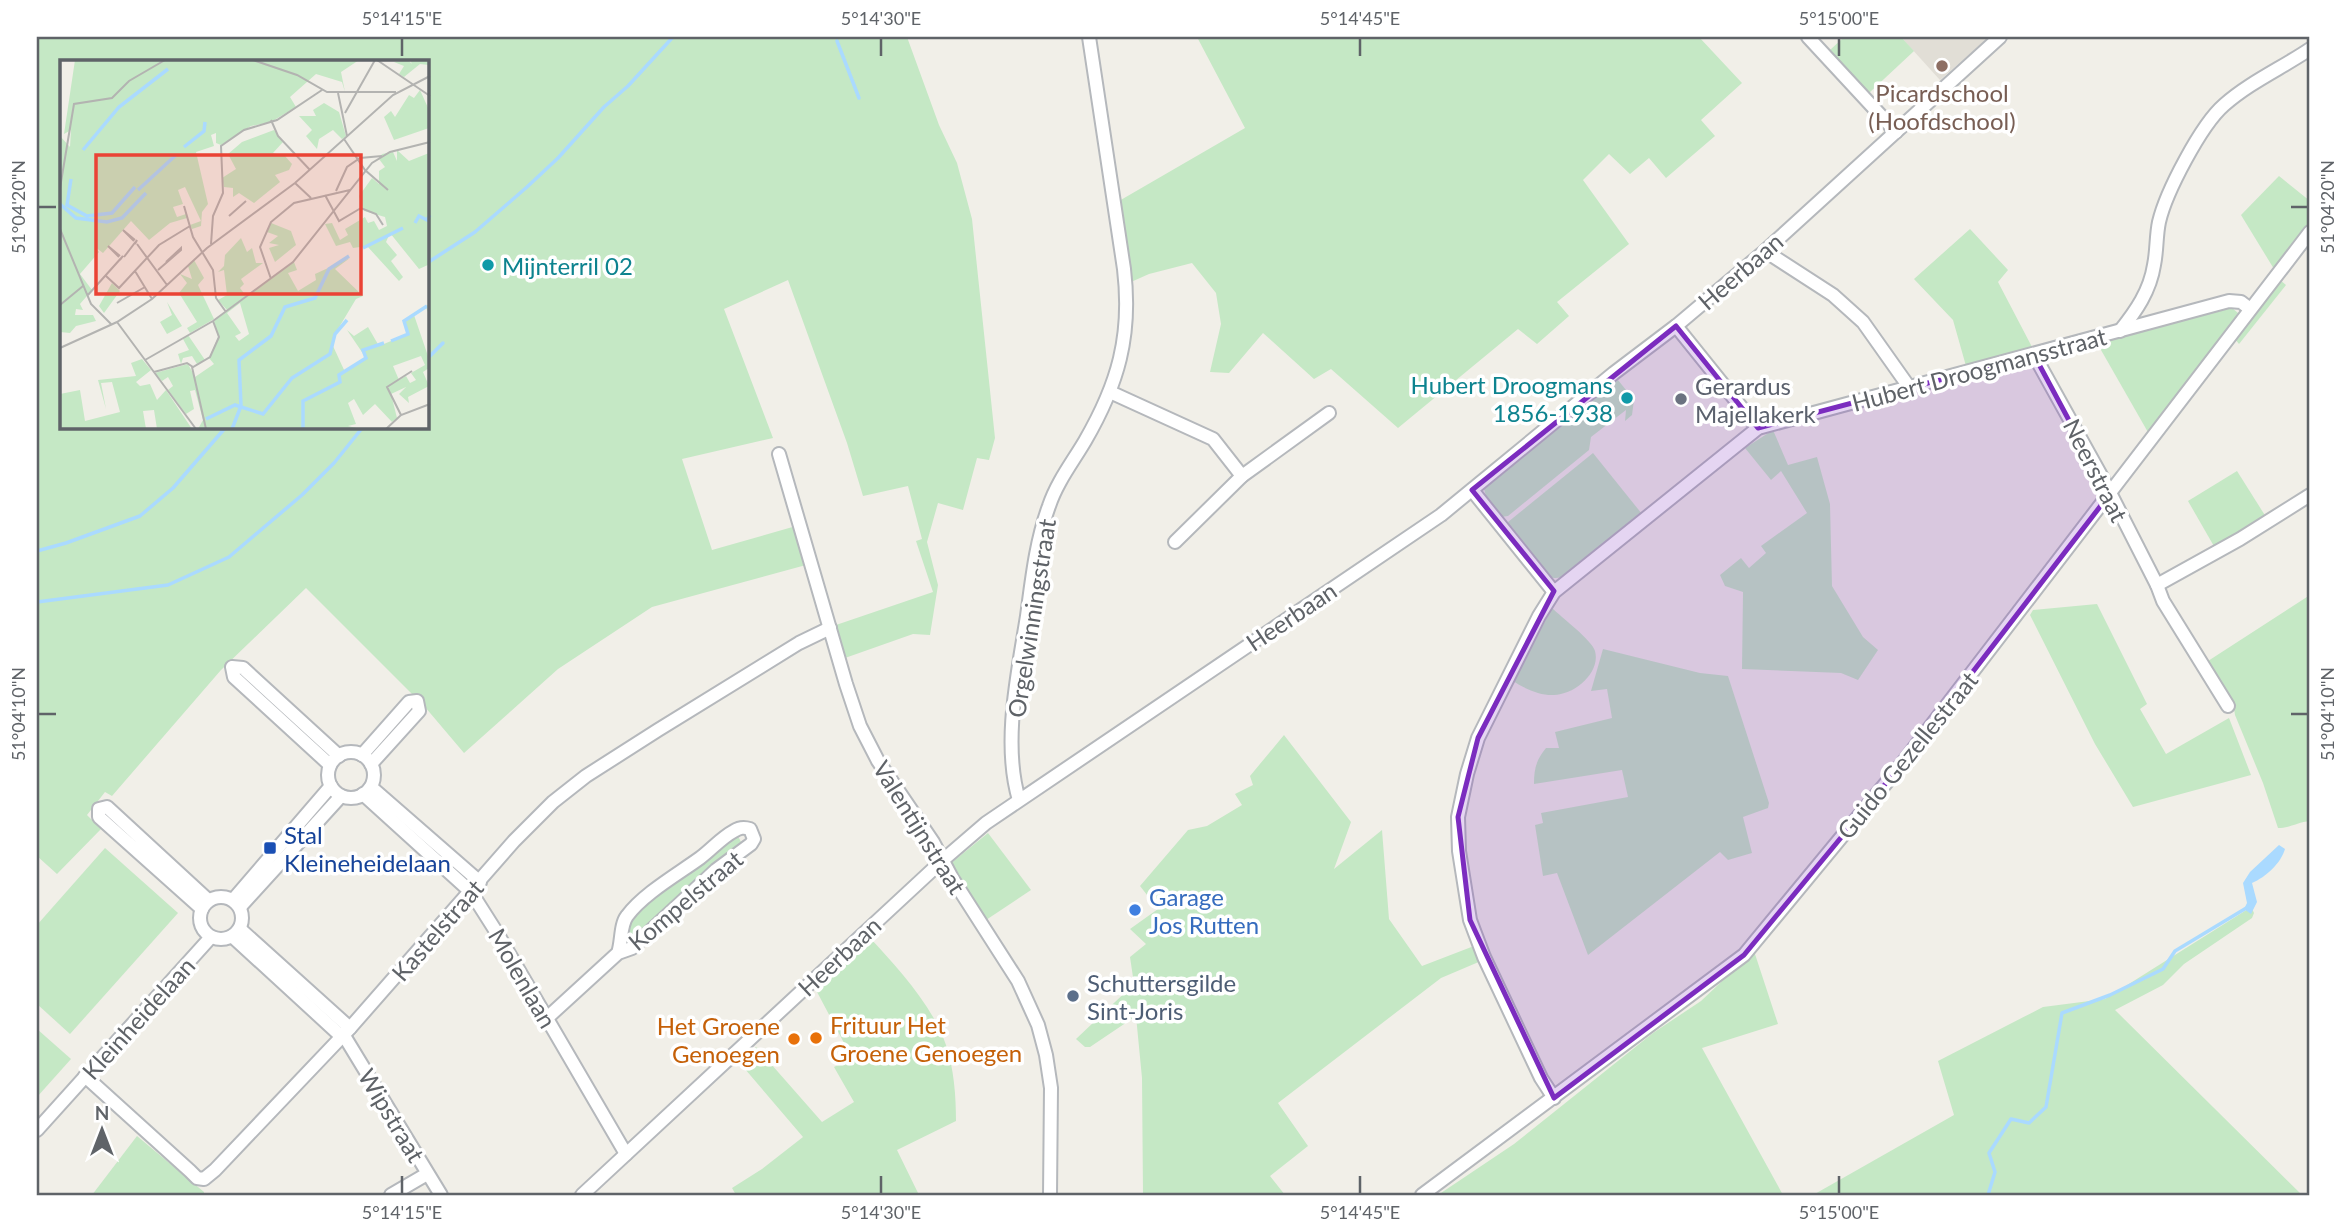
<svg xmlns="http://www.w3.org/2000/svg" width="2347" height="1232" font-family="Lato,sans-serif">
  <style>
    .education { fill: #e1ded6 }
    .green { fill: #c5e8c5; fill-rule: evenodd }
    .water { fill: #aadaff }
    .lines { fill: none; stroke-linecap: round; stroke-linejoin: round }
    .stream { stroke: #aadaff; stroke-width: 3.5 }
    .minor-casing { stroke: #b5b8bc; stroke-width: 16 }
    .minor { stroke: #fff; stroke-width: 12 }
    .marked { fill: #7b2cbf; fill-opacity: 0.2; stroke: #7b2cbf; stroke-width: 5; stroke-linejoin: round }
    .ticks { fill: none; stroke: #5f6368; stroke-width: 2.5 }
    .education-dot { fill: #8d6e63; stroke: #fff; stroke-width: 2.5 }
    .culture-dot { fill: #0f9aa8; stroke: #fff; stroke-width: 2.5 }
    .worship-dot { fill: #6b7280; stroke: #fff; stroke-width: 2.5 }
    .transit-dot { fill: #1a4fb4; stroke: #fff; stroke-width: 2.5 }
    .shop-dot { fill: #3f7fe0; stroke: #fff; stroke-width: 2.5 }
    .service-dot { fill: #5c6f8a; stroke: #fff; stroke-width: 2.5 }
    .food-dot { fill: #e8710a; stroke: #fff; stroke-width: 2.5 }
    .labels { text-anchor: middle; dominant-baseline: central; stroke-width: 7; stroke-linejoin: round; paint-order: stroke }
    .education-label { font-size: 24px; fill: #785e54; stroke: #fff }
    .culture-label { font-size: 24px; fill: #0d838f; stroke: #fff; text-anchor: start }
    .street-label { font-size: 24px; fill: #5f6368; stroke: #fff }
    .worship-label { font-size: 24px; fill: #5b616d; stroke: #fff; text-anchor: start }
    .transit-label { font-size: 24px; fill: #164399; stroke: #fff; text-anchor: start }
    .shop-label { font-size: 24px; fill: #366cbe; stroke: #fff; text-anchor: start }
    .service-label { font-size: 24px; fill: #4e5e75; stroke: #fff; text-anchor: start }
    .food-label { font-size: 24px; fill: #c56008; stroke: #fff; text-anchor: start }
    .inset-river { fill: none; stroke: #aadaff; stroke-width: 3.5 }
    .inset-road { fill: none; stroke: #b3b3b1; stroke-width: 2 }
    .view { fill: #ea4335; fill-opacity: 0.15; stroke: #ea4335; stroke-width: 3.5 }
    .inset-edge { fill: none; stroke: #5f6368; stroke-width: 3.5 }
    .neatline { fill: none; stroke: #5f6368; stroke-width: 2.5 }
    .ticks-label { font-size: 18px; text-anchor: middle; fill: #5f6368 }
  </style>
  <rect width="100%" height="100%" fill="#f1efe8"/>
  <polygon class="education" points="1901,37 1989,37 1940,80"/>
  <g class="green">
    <path d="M37 37H907L939 125 957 163 972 219 995 438 989 460 977 458 963 510 938 503 927 542 938 585 930 635 913 634 845 658 836 625 933 592 916 541 922 539 908 486 863 496 847 443 788 280 724 309 773 438 682 459 712 550 796 526 806 565 652 607 558 669 464 753 425 707 306 588 221 670 112 796 105 792 87 815 101 829 57 874 37 856ZM61 61H427V427H61Z"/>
    <polygon points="1197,37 1699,37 1742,83 1701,120 1715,136 1666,178 1649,158 1630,174 1609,154 1583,180 1629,244 1557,302 1569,316 1537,344 1518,329 1398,428 1331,369 1314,379 1263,333 1229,373 1210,372 1221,324 1216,293 1192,263 1149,274 1131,282 1119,201 1245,128"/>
    <polygon points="1844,37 1901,37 1914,51 1869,93 1829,51"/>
    <polygon points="2279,176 2310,201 2310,222 2274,269 2241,215"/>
    <polygon points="1970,229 2008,270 1998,282 2032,347 1966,366 1953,320 1914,279"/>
    <polygon points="2280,280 2286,285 2239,344 2235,339"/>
    <polygon points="2232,308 2238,313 2238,319 2149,434 2097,343"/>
    <polygon points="1618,380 1634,400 1632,415 1625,421 1626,410 1591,437 1589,450 1508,516 1501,517 1487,500 1484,489"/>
    <polygon points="1773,430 1788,465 1817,457 1830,504 1832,586 1863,637 1878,650 1858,680 1841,673 1742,669 1743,592 1725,586 1720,575 1741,558 1749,568 1766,553 1761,546 1807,513 1781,471 1771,480 1745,448"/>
    <path d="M1593 453 1642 514 1567 574C1560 578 1557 579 1549 577L1509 527 1508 522Z"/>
    <polygon points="2237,471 2266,517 2215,548 2188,501"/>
    <path d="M2310 595V821C2298 822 2290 828 2278 828L2263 783 2235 715 2233 702 2208 661Z"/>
    <polygon points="2097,604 2147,704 2140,709 2166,754 2229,718 2251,775 2133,807 2095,744 2030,615 2033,610"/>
    <path d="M1552 608C1561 617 1592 640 1595 651 1601 673 1574 695 1554 695 1541 696 1523 688 1513 681Z"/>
    <path d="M1603 649 1700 673 1728 676 1769 803 1768 808 1743 817 1752 853 1728 860 1720 852 1588 955 1557 873 1543 876 1535 825 1543 823 1541 813 1628 797 1622 770 1534 784C1534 769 1536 760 1546 748H1559L1555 732 1612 718 1607 689 1591 691Z"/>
    <polygon points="1284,735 1351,822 1334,869 1382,830 1389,919 1422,966 1474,946 1481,961 1441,978 1278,1103 1308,1146 1270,1176 1285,1195 1143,1195 1142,1078 1136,1016 1090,1047 1085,1047 1076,1039 1134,984 1130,957 1146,944 1130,929 1158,909 1140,886 1188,830 1207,826 1242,805 1235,794 1253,785 1250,776"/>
    <polygon points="988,833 1031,890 986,920 950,864"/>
    <polygon points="735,836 739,838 742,844 626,947 625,940 627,922 665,885"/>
    <polygon points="105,848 178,913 70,1034 37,1004 37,925"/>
    <polygon points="2248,900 2254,913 2252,918 2184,964 2163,985 2115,1010 2302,1195 1813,1195 1954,1115 1938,1061 2043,1007 2105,999 2248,909"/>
    <path d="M870 938C897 967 933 1006 946 1045 954 1069 956 1096 956 1121L897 1150 919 1195H736L732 1188 762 1169 803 1137 739 1062 756 1047 822 1122 854 1102 834 1067 852 1058 816 990Z"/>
    <polygon points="1754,951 1778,1024 1702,1048 1783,1195 1438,1195 1514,1144 1653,1033 1701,1001"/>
    <polygon points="37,1029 71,1059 37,1097"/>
    <polygon points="137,1136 204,1192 204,1195 92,1195"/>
  </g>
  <path class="water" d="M2279 845 2285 849C2281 863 2266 877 2252 883L2257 902 2251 914 2244 909 2247 903 2243 883 2250 872Z"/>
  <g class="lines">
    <g class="stream">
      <polyline points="837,41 859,98"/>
      <polyline points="427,263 475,232 527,187 558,158 604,107 628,86 673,37"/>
      <polyline points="427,359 443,343"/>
      <polyline points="37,551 66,543 140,516 173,488 226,427"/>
      <polyline points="37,602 168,585 229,557 302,495 334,463 363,427"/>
      <polyline points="1988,1195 1995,1172 1989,1153 2011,1119 2029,1123 2046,1107 2062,1013 2110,995 2163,969 2175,951 2248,907"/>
    </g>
    <defs>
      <g id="minor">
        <polyline points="1808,37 1896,132"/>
        <polyline points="1765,251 1833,295 1863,322 1909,387"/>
        <polyline points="1676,326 1758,428"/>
        <path d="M2120 331C2136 311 2150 291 2154 265 2157 251 2156 236 2159 222 2166 192 2201 125 2224 105 2250 82 2282 68 2310 49"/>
        <polyline points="2034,355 2104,481 2157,585 2240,539 2310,495"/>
        <polyline points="1110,392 1213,439 1242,476"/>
        <polyline points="779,454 846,684 860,726 878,761 933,842 952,878 1018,981 1038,1025 1046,1055 1051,1088 1050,1195"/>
        <polyline points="1472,490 1554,592"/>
        <polyline points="1175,542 1242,476 1329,413"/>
        <polyline points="2157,585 2163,601 2228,706"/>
        <circle cx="351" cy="775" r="23"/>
        <polyline points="362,755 409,702 417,701 419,711 371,764"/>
        <polyline points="330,765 234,677 232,667 243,668 339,756"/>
        <polyline points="371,787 480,882"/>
        <polyline points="363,794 471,892 497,933 626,1154"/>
        <path d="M1019 800C1002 743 1018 673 1027 616 1032 579 1036 541 1049 506 1057 482 1072 463 1085 441 1118 384 1132 336 1124 269L1089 37"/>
        <circle cx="221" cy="918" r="21"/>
        <polyline points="233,900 331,786"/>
        <polyline points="240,907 341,796"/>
        <polyline points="202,909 99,817 99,809 107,807 208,900"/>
        <polyline points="240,929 350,1028"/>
        <polyline points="232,936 341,1036"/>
        <path d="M547 1018 618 953 632 948 716 870 751 844 754 839 750 829C744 827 740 827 734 831 721 838 712 849 700 858 678 874 643 894 627 916 620 925 622 942 618 953"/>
        <polyline points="343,1034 441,1195"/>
        <polyline points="85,1076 190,1171 197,1178 204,1179 215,1170 350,1028 514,841 553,802 586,776 658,730 799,643 830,628"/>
        <polyline points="1554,1098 1541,1078 1484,957 1470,920 1459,851 1458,817 1467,774 1478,738 1539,616 1554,592 1758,428 2229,301 2241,302 2250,309"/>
        <polyline points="37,1130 211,937"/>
        <polyline points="391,1195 427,1174"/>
        <polyline points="582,1195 943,860 986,823 1441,515 1614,373 1676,326 1765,251 2000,37"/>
        <polyline points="1422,1195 1744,955 1901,765 2310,232"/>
      </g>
    </defs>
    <use href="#minor" class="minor-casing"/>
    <use href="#minor" class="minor"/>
  </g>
  <path class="marked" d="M1676 326 1758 428 2034 355 2109 495 1901 765 1744 955 1554 1098 1470 920 1458 817 1478 738 1554 591 1472 490Z"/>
  <path class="ticks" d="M402 38V56M881 38V56M1360 38V56M1839 38V56M38 207H56M2291 207H2308M38 714H56M2291 714H2308M402 1176V1194M881 1176V1194M1360 1176V1194M1839 1176V1194"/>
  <circle class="education-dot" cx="1942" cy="66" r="7"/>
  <g class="culture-dot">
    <circle cx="488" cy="265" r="7"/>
    <circle cx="1627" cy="398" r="7"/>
  </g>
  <circle class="worship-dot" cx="1681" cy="399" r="7"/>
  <rect class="transit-dot" x="263" y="841" width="14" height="14" rx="3.5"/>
  <circle class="shop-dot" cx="1135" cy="910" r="7"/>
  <circle class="service-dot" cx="1073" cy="996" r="7"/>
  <g class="food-dot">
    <circle cx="816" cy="1038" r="7"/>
    <circle cx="794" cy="1039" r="7"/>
  </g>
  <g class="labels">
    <g class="education-label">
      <text x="1942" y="92">Picardschool<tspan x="1942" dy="28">(Hoofdschool)</tspan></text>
    </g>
    <g class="culture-label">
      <text x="502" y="265">Mijnterril 02</text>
      <text x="1613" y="384" text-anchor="end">Hubert Droogmans<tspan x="1613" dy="28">1856-1938</tspan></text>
    </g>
    <g class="street-label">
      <text transform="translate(1740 271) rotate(-41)">Heerbaan</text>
      <text transform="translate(1979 369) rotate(-15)">Hubert Droogmansstraat</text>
      <text transform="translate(2096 470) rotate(63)">Neerstraat</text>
      <text transform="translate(1291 616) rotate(-34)">Heerbaan</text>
      <text transform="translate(1031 618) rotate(-81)">Orgelwinningstraat</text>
      <text transform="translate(1907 755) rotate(-51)">Guido Gezellestraat</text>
      <text transform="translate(920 827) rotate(58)">Valentijnstraat</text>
      <text transform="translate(685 900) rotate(-40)">Kompelstraat</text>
      <text transform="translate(437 930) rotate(-49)">Kastelstraat</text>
      <text transform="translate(839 956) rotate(-43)">Heerbaan</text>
      <text transform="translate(523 978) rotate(60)">Molenlaan</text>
      <text transform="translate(138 1018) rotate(-48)">Kleinheidelaan</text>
      <text transform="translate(392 1115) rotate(59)">Wipstraat</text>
    </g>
    <g class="worship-label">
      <text x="1695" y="385">Gerardus<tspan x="1695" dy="28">Majellakerk</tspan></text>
    </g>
    <g class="transit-label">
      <text x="284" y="834">Stal<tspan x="284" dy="28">Kleineheidelaan</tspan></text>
    </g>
    <g class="shop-label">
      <text x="1149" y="896">Garage<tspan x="1149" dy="28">Jos Rutten</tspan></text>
    </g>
    <g class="service-label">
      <text x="1087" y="982">Schuttersgilde<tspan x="1087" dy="28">Sint-Joris</tspan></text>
    </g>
    <g class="food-label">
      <text x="830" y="1024">Frituur Het<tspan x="830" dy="28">Groene Genoegen</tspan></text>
      <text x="780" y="1025" text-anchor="end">Het Groene<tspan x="780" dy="28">Genoegen</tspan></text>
    </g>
  </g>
  <g transform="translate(60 60)">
    <rect width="369" height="369" fill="#f1efe8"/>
    <path d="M15 0H299L281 12 285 32 282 22 256 14 230 37 236 47 211 62 191 66 161 85 156 83V73L151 75 154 86 136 92 148 144 142 152 141 166 132 169 130 165 141 161 125 127 118 130 123 144 113 147 117 157 126 154 127 158 110 163 89 180 71 161 43 193 35 187 39 192 20 214 32 230 20 244 23 250 16 249 15 255H33L36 261 16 266 10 273 0 272V76L10 87 11 70 4 74ZM348 0 352 4 350 0H369V5L360 4 344 17 339 14 344 6 334 2ZM360 30 369 50V68L334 80 324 57 331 51 335 57 349 35 354 38ZM264 43 279 52 286 76 282 79 273 70 259 79 257 89 246 76 252 70 239 56H256L253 50ZM214 70 223 82 213 93 225 96 232 104 229 110 215 115 220 122 194 143 179 133 173 137V128L164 127 162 118 176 109 168 94 182 82ZM337 90 349 101 369 93 370 204 359 209 330 173 326 182 337 195 331 201 343 217 339 221 307 186 293 188 290 182 276 186 265 164 272 163 280 180 288 175 285 169 305 157 308 163 314 161 319 170 327 166 325 157 304 151 299 136 312 118 319 124V111L325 107 319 99 322 94 333 92 337 101ZM211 163 231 171 236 185 215 202 209 188 219 185 209 183 218 176 207 172ZM181 178 187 192 192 188 196 203H203L181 219 184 224 180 228 186 236 167 250 158 240 167 235 164 210 158 212 164 206 165 195ZM290 198 275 209 303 236 296 239 275 274 273 286 285 312 306 298 287 270 294 276 308 267 319 286 348 274 344 261 369 244V255L366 247 354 255 369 299V308L363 312 369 326 348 337 349 343 339 334 346 327 331 334 337 358 332 362 315 344 303 355 294 339 288 343 296 364 288 366 300 369H138L143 360 135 330 130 331 134 349 126 354 108 330 113 326 108 317 102 321 95 313 128 304 135 317 154 304 149 298 158 277 154 261 234 202 237 210 228 213 238 231 256 220 255 214ZM180 243 189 274 179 281 175 276 181 273 167 253ZM361 296 365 305 351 313 356 320 350 323 346 316 339 320 333 306ZM134 200 144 218 138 225 154 259 130 273 127 268 137 262 119 233 127 223 120 214 132 219 128 206ZM52 223 60 231 44 253 39 246ZM107 242 122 266 107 274 100 262 112 255ZM128 275 145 300 137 304 132 296 123 298 121 304 118 294 129 290 123 279ZM82 299 91 310 76 322 80 326 90 324 97 340 106 330 132 369H97L94 350 83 351 86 369H0V334L20 330 25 361 60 352 52 322 41 323 46 349 38 320 76 316 71 303Z" fill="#c5e8c5" fill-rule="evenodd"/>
    <path class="inset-river" d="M124 87 144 71 145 62M23 90 59 47 108 9M11 119 7 145 27 156 52 153 75 127M78 130 116 95M0 144 16 158 47 162 62 158 86 133M355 163 359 156 367 160 370 155M303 188 343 168M331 281 348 274 344 261 367 246M146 359 175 345 203 354 232 318 270 294 275 274 287 260M172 369 181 346 179 300 211 276 225 247 255 238 269 209 289 196M243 369V341L280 322 279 315 306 298 303 290 324 283"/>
    <path class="inset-road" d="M193 0 237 15 267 32H336M317 0 370 36M278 33 287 76M285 53 315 0M211 60 218 76 250 110M284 79 305 110 328 130M235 123 251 138M0 128 14 44 52 38 69 21 105 0M276 131 287 107 300 98 322 96M265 135 279 161 301 148 316 154 323 165M124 146 133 177 153 210 156 238 166 252M169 156 186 141M0 169 31 244 52 265M74 181 63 170 75 180M77 184 107 225M151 184 153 156 163 133 161 86 184 70 217 60 262 30M59 197 48 186 60 196M64 197 77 180 75 184M98 210 121 190V188L106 202M75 211 92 239M46 216 59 228 99 185 130 166M211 219 200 187 211 162 234 143 290 130M27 236 63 196 60 200M64 239 57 243 85 227M0 245 23 226M57 262 136 369M0 288 57 262 92 239 147 188 235 123 333 35 370 16M85 300 153 261 233 202 312 103 330 92 370 82M132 307 146 369M94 312 127 303 133 307 150 297 159 277 153 261M341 355 327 327 352 311M326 369 341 355 370 344"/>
    <path class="view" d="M36 95H301V234H36Z"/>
    <rect width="369" height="369" class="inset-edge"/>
  </g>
  <rect width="2347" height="1232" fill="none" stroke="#ffffff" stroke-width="77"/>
  <g transform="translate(102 1130)" stroke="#ffffff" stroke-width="5" paint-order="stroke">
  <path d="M0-5L12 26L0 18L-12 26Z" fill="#5f6368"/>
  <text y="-10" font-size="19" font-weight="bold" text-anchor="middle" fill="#5f6368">N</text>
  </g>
  <rect x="38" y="38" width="2270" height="1156" class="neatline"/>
  <g class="ticks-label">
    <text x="402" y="25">5°14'15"E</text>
    <text x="881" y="25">5°14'30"E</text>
    <text x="1360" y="25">5°14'45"E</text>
    <text x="1839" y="25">5°15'00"E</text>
    <text transform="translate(19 207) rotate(-90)" y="6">51°04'20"N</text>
    <text transform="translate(2328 207) rotate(-90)" y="6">51°04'20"N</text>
    <text transform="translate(19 714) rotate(-90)" y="6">51°04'10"N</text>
    <text transform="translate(2328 714) rotate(-90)" y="6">51°04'10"N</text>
    <text x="402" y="1219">5°14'15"E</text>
    <text x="881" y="1219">5°14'30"E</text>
    <text x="1360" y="1219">5°14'45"E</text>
    <text x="1839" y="1219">5°15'00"E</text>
  </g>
</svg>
